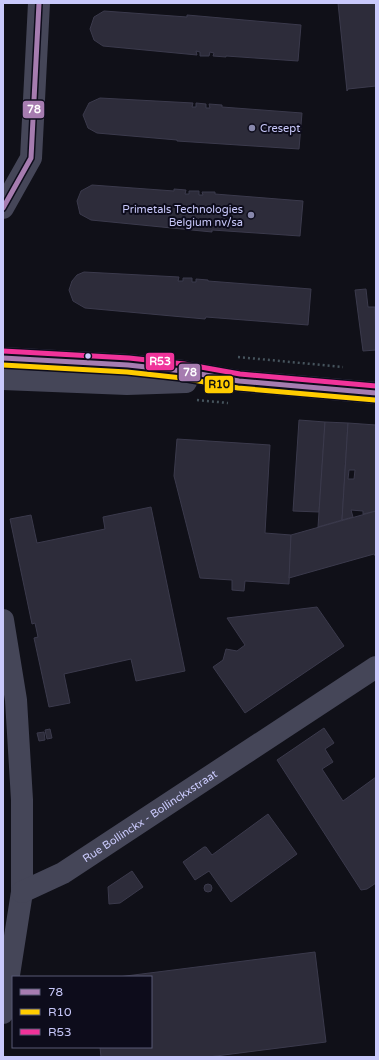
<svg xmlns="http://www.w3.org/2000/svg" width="379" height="1060" font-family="'Varela Round',sans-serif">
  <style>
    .building { fill: #2d2c3a; stroke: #3b3a4c; fill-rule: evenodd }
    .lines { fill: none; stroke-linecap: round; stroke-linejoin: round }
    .path { stroke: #46545d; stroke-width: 2.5; stroke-dasharray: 2 3; stroke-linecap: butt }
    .minor { stroke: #454658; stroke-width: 22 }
    .bus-1-casing { stroke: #0d0c1b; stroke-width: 8 }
    .bus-2-casing { stroke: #0d0c1b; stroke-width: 8 }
    .bus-3-casing { stroke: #0d0c1b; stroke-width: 8 }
    .bus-1 { stroke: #a67cb0; stroke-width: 5 }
    .bus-2 { stroke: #fc0; stroke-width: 5 }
    .bus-3 { stroke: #f0339a; stroke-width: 5 }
    .poi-dot { fill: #8888ac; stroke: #0d0c1b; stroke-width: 1.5 }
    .bus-dot { fill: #c9c9fb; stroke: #0d0c1b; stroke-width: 1.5 }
    .labels { text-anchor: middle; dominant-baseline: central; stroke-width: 4; stroke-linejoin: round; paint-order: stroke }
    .poi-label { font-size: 11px; fill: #c9c9fb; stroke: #0d0c1b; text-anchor: start }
    .street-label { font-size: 11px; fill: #c9c9fb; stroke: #0d0c1b }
    .line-badge { stroke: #0d0c1b; stroke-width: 1.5 }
    .badge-label { font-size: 11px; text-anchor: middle; font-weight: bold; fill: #fff }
    .pale-badge-label { font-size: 11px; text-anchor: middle; font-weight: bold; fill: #111 }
  </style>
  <rect width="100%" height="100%" fill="#101018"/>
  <g class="building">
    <polygon points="338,3 376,3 376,86 348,89 347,91"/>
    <polygon points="104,11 187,17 187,15 301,25 298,61 226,56 226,57 213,56 214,53 210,52 209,56 200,56 200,52 196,51 197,55 103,46 94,40 90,29 94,17"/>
    <polygon points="100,98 193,103 192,107 196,107 196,103 206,104 206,108 210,108 209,104 222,105 222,107 302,113 299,149 177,141 177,140 97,133 88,128 83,115 89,103"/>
    <polygon points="92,185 174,191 174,189 186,190 185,194 189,194 189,191 199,191 199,195 203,195 202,192 215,192 215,194 303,201 300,236 212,230 212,232 91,220 80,214 77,201 81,191"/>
    <polygon points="84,272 179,277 178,281 183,281 183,278 192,278 192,282 196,282 196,279 208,280 208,281 311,289 308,325 206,317 205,319 85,308 73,301 69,290 72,281 77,275"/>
    <polygon points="366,289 368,307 375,307 376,350 363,351 355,290"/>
    <polygon points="299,420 325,422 319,512 293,511"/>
    <polygon points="325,422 348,423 342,520 318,527"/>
    <path d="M348 423 376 425V511L363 514V511L351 510 353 517 342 520ZM349 470H355L354 479H348Z"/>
    <polygon points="177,439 270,445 265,533 291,535 289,584 245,581 244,591 232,590 232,580 200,578 174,476"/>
    <polygon points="151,507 185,671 136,681 131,659 64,674 70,703 49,707 34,638 38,637 35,623 32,624 10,519 31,515 37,543 105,529 103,517"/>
    <polygon points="376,511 376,557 374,554 289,578 291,535"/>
    <polygon points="317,607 344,646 245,713 213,667 223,660 226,649 237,651 245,645 227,618"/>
    <polygon points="324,728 334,743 325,749 333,762 322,769 343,801 376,777 376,883 367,889 361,890 277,760"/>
    <polygon points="50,729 52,738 47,739 45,730"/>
    <polygon points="44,732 45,740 39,741 37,733"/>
    <polygon points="268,814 297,854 231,902 209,871 195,880 183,862 204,847 206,847 212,855"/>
    <polygon points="132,871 143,887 120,903 109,904 108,887"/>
    <circle cx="208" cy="888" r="4"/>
    <polygon points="315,952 326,1042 208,1057 101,1057 100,1047 151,1047 151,977 118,977"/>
  </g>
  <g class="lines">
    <g class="path">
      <polyline points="238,357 343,367"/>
      <polyline points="197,400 228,403"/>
    </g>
    <g class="minor">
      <polyline points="3,208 31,158 39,3"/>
      <polyline points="3,358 128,365 183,371 239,381 376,393"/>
      <polyline points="3,379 127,384 186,382"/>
      <polyline points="3,620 16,700 22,800 22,892 3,1013"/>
      <path id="s1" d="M22 892 63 873 376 667"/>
    </g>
    <defs>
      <g id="bus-1">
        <polyline points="3,208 31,158 39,3"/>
        <polyline points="3,358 128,365 183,371 239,381 376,393"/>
      </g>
      <polyline id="bus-2" points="3,365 127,372 182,378 238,388 375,400"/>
      <polyline id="bus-3" points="3,351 129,358 184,364 240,374 376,386"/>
    </defs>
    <use href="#bus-1" class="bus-1-casing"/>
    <use href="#bus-2" class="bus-2-casing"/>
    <use href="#bus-3" class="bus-3-casing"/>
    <use href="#bus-1" class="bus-1"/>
    <use href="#bus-2" class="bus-2"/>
    <use href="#bus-3" class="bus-3"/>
  </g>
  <g class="poi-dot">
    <circle cx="252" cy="128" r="4"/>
    <circle cx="251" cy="215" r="4"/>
  </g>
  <circle class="bus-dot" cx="88" cy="356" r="3.5"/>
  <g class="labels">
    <g class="poi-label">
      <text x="260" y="128">Cresept</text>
      <text x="243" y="209" text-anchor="end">Primetals Technologies<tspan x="243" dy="13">Belgium nv/sa</tspan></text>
    </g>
    <g class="street-label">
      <text stroke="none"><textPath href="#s1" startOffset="149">Rue Bollinckx - Bollinckxstraat</textPath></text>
    </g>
  </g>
  <g class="line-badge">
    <rect x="22" y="100" width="23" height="19" rx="4" fill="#a67cb0"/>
    <rect x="145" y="352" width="30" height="19" rx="4" fill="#f0339a"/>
    <rect x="178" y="363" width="23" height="19" rx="4" fill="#a67cb0"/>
    <rect x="204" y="375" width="30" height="19" rx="4" fill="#fc0"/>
  </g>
  <g class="badge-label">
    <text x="34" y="113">78</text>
    <text x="160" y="365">R53</text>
    <text x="190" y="376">78</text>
  </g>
  <g class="pale-badge-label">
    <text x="219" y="388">R10</text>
  </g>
  <rect width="379" height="1060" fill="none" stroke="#c9c9fb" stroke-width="8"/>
  <rect x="12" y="976" width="140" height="72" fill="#0d0c1b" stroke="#585875"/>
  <rect x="20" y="989" width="20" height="6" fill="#a67cb0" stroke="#585875"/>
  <text x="48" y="996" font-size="12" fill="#c9c9fb">78</text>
  <rect x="20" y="1009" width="20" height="6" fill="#ffcc00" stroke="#585875"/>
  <text x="48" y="1016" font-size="12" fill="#c9c9fb">R10</text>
  <rect x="20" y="1029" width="20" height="6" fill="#f0339a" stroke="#585875"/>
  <text x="48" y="1036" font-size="12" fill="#c9c9fb">R53</text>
</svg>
